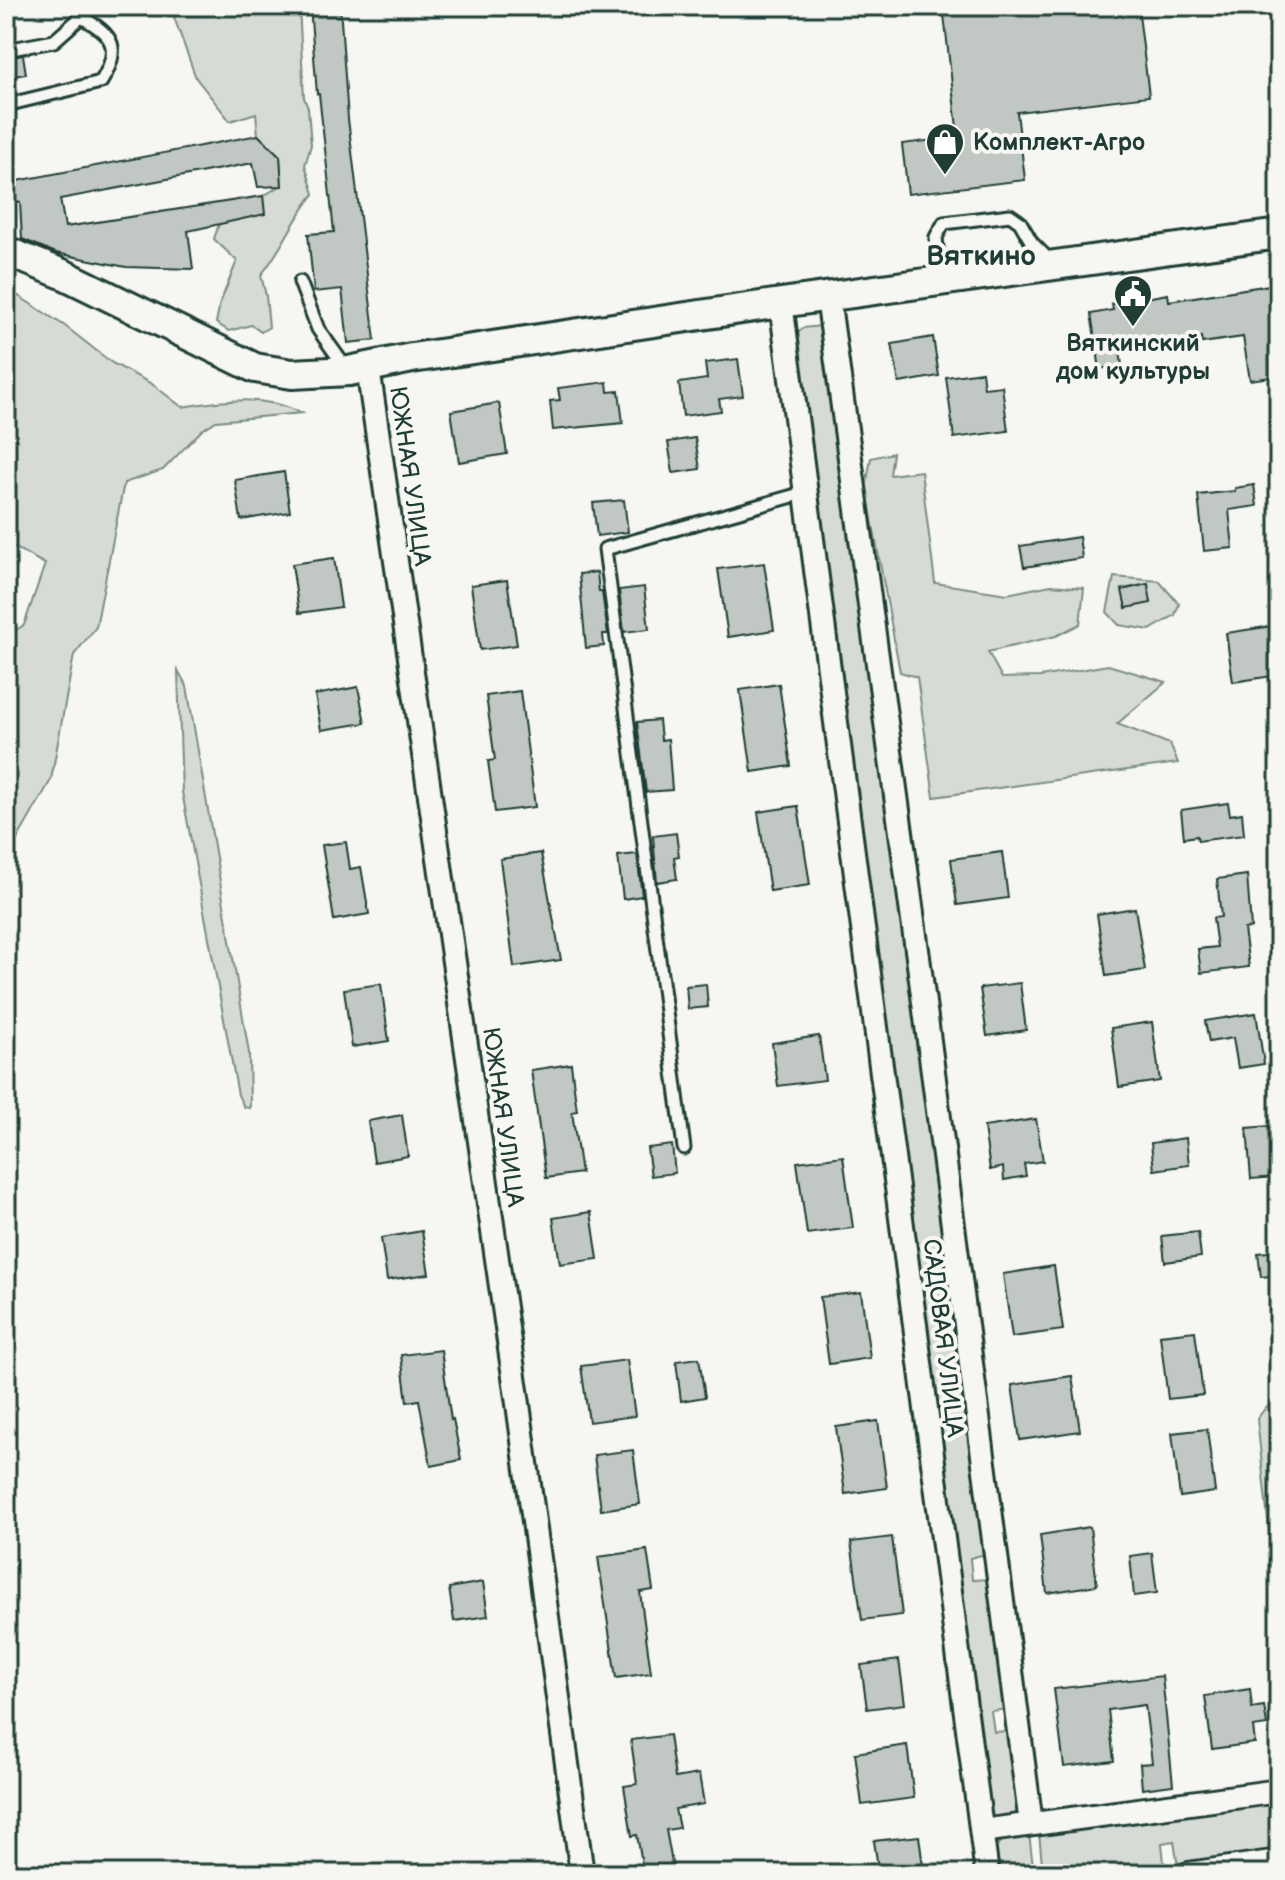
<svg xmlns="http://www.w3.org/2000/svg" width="1285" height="1880" font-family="'Balsamiq Sans',sans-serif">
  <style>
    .green { fill: #d6dbd6; stroke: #7a8c85; stroke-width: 2; fill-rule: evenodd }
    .building { fill: #c1c8c3; stroke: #1f3d34; stroke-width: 2 }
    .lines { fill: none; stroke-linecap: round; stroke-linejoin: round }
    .service-casing { stroke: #1f3d34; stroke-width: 17 }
    .minor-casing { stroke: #1f3d34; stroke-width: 28 }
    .tertiary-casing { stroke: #1f3d34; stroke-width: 34 }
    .service { stroke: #f6f6f2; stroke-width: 11 }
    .minor { stroke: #f6f6f2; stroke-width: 22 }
    .tertiary { stroke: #f6f6f2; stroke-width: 28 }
    .labels { text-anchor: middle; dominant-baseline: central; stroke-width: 8; stroke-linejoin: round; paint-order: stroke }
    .poi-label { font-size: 24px; font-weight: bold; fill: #1f3d34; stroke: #f6f6f2; text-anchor: start }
    .street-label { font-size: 24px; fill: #1f3d34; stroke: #f6f6f2 }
    .quarter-label { font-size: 28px; font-weight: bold; fill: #1f3d34; stroke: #f6f6f2 }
  </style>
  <rect width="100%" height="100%" fill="#f6f6f2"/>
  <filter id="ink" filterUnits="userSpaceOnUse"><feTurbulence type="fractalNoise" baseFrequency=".0125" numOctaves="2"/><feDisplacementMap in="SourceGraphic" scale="16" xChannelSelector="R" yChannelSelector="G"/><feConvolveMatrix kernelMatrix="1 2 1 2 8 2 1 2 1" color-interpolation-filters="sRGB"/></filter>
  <g filter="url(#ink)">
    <g class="green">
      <path d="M170 6H299L304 98 308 108 311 145 305 165 314 194C293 219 282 250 261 275L266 296 269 327 261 332 251 325 229 331 216 323 220 303 237 261 214 239 219 224 264 214 263 196 282 185 280 156 258 135 256 113 230 121 196 78Z"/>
      <path d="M6 288 65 326 112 363 152 384 182 407C226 400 260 394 302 413L216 421 202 430 163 470 124 483 96 627 74 655 51 780 10 852 6 853V636L24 625 45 564 6 543Z"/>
      <polygon points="821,326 827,333 968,1382 961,1390 966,1434 974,1441 989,1553 970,1558 972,1580 990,1579 1008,1709 991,1711 994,1732 1011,1731 1022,1805 1014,1818 998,1821 990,1813 795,336 803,328"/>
      <polygon points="893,453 890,475 921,471 935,583 1007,594 1051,585 1084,588 1080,624 1056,636 988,652 1002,678 1040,677 1108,665 1166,682 1117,724 1170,744 1178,763 934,797 917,677 900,672 866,487 871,458"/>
      <path d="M1114 577 1159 581 1179 604 1175 615 1150 630 1119 625 1107 612ZM1147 584 1151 602 1126 608 1122 589Z"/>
      <polygon points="178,671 187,686 249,1053 250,1108 244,1107 238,1095 182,792"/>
      <polygon points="1279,1402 1279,1537 1269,1530 1257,1419 1266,1407"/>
      <polygon points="1279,1799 1279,1854 1184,1867 1177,1861 1174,1841 1162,1843 1164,1863 1154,1872 1043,1874 1039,1833"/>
      <polygon points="1029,1834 1034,1874 1000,1874 996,1847 1005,1838"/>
    </g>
    <g class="building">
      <polygon points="310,6 340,6 348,119 375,340 348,343 342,289 314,292 308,234 334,232 319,94 317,94"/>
      <polygon points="943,6 1138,6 1149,96 1017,112 1025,180 908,194 902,144 958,137"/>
      <polygon points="23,55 26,74 8,77 6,58"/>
      <polygon points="258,135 280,156 282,186 258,187 253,163 60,199 65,227 263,196 265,214 188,231 193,269 126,267 56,253 22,239 20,202 6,204 6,183"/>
      <polygon points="1276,284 1279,303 1279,376 1250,380 1243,337 1202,343 1201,337 1120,351 1122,365 1100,369 1091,314 1113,310 1112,304 1168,294 1169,301"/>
      <polygon points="933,337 939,376 899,383 892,344"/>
      <polygon points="738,359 743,396 719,399 721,411 683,416 679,383 707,379 705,363"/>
      <polygon points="982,372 984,388 1002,386 1008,431 954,438 946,377"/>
      <polygon points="607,382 608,392 619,391 623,423 553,430 550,401 560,400 558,388"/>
      <polygon points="499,403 507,454 459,462 451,411"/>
      <polygon points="695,438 700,469 673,473 668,442"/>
      <polygon points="284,472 290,512 241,520 235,480"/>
      <polygon points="1254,485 1257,506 1229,510 1233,548 1204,551 1198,495 1235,491 1235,488"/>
      <polygon points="624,500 628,532 597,536 593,503"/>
      <polygon points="1079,537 1082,558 1024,567 1020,546"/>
      <polygon points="334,558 341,607 299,613 292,564"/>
      <polygon points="764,563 774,630 728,637 718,569"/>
      <polygon points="597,572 599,592 602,592 608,634 603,634 604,646 586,648 579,574"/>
      <polygon points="507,580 517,645 480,650 471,585"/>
      <polygon points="1148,584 1151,603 1126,608 1122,590"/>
      <polygon points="644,587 649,629 624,632 619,590"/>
      <polygon points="1279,625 1279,675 1233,682 1226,633"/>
      <polygon points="779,684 791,766 752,772 740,690"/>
      <polygon points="358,687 365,723 321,730 315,695"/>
      <polygon points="520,691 535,807 495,812 488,761 495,760 486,696"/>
      <polygon points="659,720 661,740 668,739 672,790 646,792 637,722"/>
      <polygon points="1228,803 1230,815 1242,813 1244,835 1198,841 1197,836 1184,838 1181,810"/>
      <polygon points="798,806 810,885 770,891 758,812"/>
      <polygon points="676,833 679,856 674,857 677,879 657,882 653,836"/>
      <polygon points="346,842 350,869 361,867 369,914 334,920 322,845"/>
      <polygon points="1002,852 1008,898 957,905 951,859"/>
      <polygon points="541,853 561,960 514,967 500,859"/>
      <polygon points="637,854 642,896 623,899 618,856"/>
      <polygon points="1247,875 1251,928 1244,929 1249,967 1201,973 1198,949 1217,947 1213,918 1221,917 1217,879"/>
      <polygon points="1135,908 1145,970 1106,976 1097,914"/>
      <polygon points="1020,983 1026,1030 987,1036 980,988"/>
      <polygon points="381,984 389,1041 352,1047 344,989"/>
      <polygon points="706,984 708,1007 688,1009 686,986"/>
      <polygon points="1256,1013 1264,1064 1238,1068 1233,1038 1209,1042 1205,1021"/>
      <polygon points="1152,1022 1160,1081 1119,1087 1111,1028"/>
      <polygon points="819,1036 825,1080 778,1086 772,1043"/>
      <polygon points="571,1064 577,1111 572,1112 581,1173 546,1178 531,1070"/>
      <polygon points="402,1115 408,1156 374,1162 368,1121"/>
      <polygon points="1036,1119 1043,1161 1024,1164 1026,1176 1004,1180 1003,1167 990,1170 984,1127"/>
      <polygon points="1270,1126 1276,1177 1251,1179 1247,1128"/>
      <polygon points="1186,1138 1189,1165 1154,1170 1151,1143"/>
      <polygon points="672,1145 675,1173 651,1176 647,1148"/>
      <polygon points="843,1156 853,1228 807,1234 797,1162"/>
      <polygon points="591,1212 598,1259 560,1264 553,1218"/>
      <polygon points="422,1231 429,1274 387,1280 381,1238"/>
      <polygon points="1198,1232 1201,1257 1165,1262 1162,1236"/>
      <polygon points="1279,1251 1279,1275 1261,1277 1258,1253"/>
      <polygon points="1054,1266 1063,1330 1012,1337 1003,1274"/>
      <polygon points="861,1292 870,1358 829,1364 820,1297"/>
      <polygon points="1195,1331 1203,1395 1168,1399 1160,1335"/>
      <polygon points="441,1350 451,1420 453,1419 461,1460 431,1466 419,1400 407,1402 401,1355"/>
      <polygon points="699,1358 705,1397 681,1401 676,1361"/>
      <polygon points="627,1360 635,1416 589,1422 581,1366"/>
      <polygon points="1072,1376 1080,1431 1020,1440 1012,1385"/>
      <polygon points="878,1421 887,1488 845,1494 836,1427"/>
      <polygon points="1207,1429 1215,1492 1180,1497 1172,1433"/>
      <polygon points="633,1450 640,1504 601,1510 594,1455"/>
      <polygon points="1090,1527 1097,1585 1047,1593 1040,1535"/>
      <polygon points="892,1537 902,1615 862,1620 851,1542"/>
      <polygon points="647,1550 653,1590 640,1592 651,1673 616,1678 598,1557"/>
      <polygon points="1152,1553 1157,1593 1134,1596 1130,1556"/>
      <polygon points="483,1582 488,1616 454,1621 449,1588"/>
      <polygon points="899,1660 905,1704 867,1709 861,1665"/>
      <polygon points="1162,1676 1173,1785 1142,1789 1140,1764 1152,1763 1145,1705 1108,1710 1114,1761 1064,1767 1054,1689"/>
      <polygon points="1250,1689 1252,1708 1264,1706 1267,1725 1253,1727 1255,1743 1212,1749 1205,1696"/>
      <polygon points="669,1735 675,1778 699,1774 704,1804 675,1809 679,1828 666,1830 674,1874 644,1874 637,1835 632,1836 624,1786 637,1784 631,1740"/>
      <polygon points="907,1745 914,1798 862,1805 855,1753"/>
      <polygon points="919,1836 924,1874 879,1874 874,1841"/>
    </g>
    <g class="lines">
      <defs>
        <g id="service">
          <path d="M6 50 54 41 81 17C115 35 121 49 101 82L6 105"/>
          <polyline points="940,279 936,237 944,223 1010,215 1020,222 1032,243 1050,261"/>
          <polyline points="300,282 318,329 346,368"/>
          <polyline points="684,1148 605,549 807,492"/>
        </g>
        <g id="minor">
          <polyline points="828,297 920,972 1031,1824"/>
          <polyline points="781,303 987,1874"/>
          <polyline points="368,368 518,1404 582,1874"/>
          <polyline points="982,1831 1279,1791"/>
          <polyline points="1188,1874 1279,1861"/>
        </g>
        <polyline id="tertiary" points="6,251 65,275 255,368 292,374 349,371 412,358 781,303 1279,234"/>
      </defs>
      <use href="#service" class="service-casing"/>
      <use href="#minor" class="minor-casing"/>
      <use href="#tertiary" class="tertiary-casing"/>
      <use href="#service" class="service"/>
      <use href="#minor" class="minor"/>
      <use href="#tertiary" class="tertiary"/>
    </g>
  </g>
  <defs>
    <symbol id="shop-pin" viewBox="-11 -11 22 30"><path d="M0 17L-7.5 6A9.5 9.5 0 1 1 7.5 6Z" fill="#1f3d34" stroke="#f6f6f2"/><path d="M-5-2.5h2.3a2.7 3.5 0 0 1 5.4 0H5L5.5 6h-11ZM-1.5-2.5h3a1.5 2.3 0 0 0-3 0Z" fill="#fff"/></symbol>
    <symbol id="civic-pin" viewBox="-11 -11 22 30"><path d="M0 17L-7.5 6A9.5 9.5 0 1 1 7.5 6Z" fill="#1f3d34" stroke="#f6f6f2"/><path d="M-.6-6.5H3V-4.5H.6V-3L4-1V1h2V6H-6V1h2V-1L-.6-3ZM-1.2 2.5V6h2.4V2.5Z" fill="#fff"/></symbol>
  </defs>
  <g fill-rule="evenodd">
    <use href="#shop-pin" x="923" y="120" width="44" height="60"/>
    <use href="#civic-pin" x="1111" y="272" width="44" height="60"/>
  </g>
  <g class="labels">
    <g class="poi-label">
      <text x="973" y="142">Комплект-Агро</text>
      <text x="1133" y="343" text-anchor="middle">Вяткинский<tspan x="1133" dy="28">дом культуры</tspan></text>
    </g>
    <g class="street-label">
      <text transform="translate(410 476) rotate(82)">ЮЖНАЯ УЛИЦА</text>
      <text transform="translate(503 1117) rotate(82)">ЮЖНАЯ УЛИЦА</text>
      <text transform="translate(943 1338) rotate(83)">САДОВАЯ УЛИЦА</text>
    </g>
    <g class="quarter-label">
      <text x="981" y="256">Вяткино</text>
    </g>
  </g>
  <rect width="1285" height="1880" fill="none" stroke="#f6f6f2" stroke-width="32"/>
  <rect x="16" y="16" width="1253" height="1848" fill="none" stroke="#1f3d34" stroke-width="3" filter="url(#ink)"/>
</svg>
